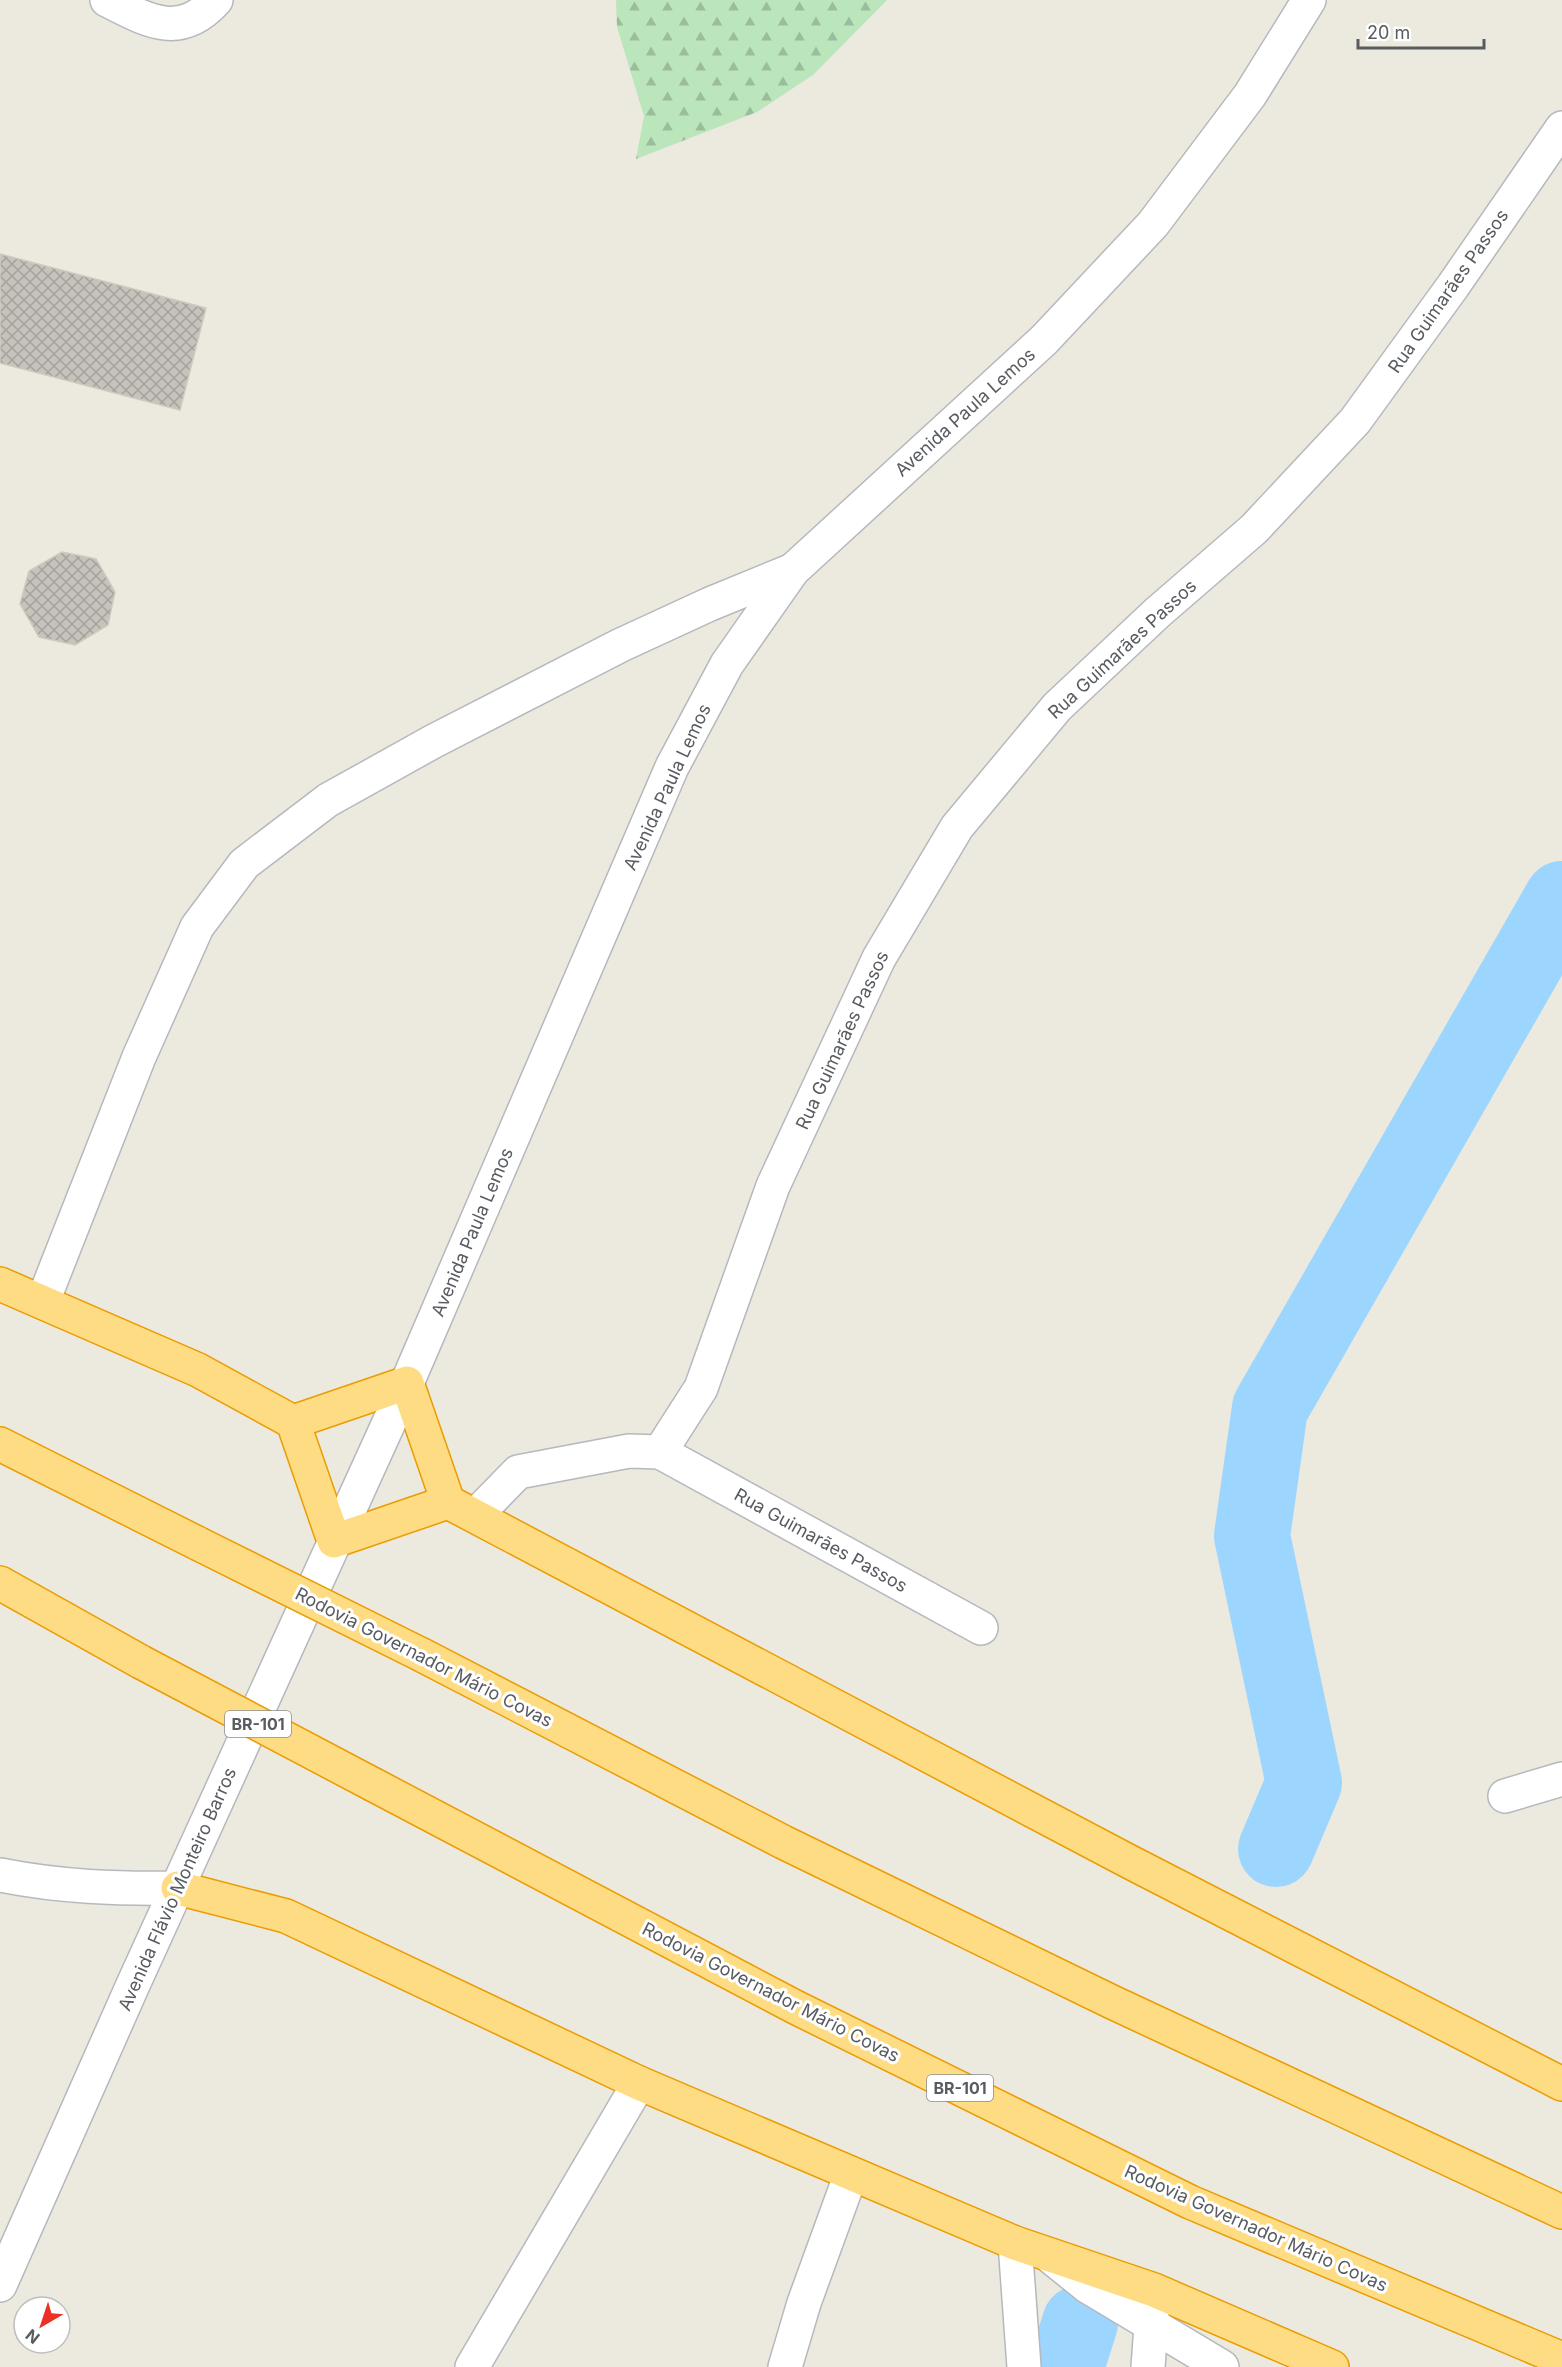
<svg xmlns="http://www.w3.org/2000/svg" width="1562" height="2367" font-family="Inter,sans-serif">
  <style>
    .forest { fill: url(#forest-firs) }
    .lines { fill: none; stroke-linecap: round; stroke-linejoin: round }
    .river { stroke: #9cd6ff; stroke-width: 76 }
    .building { fill: url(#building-cross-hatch); stroke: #d0cabe; stroke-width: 1.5 }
    .minor-casing { stroke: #b5b8bd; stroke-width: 36 }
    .tertiary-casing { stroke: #b5b8bd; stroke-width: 36 }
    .secondary-casing { stroke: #b5b9bf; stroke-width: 36 }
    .motorway-casing { stroke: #eb9c00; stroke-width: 36 }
    .minor { stroke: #fff; stroke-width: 33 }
    .tertiary { stroke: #fff; stroke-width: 33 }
    .secondary { stroke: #fff; stroke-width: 33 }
    .motorway { stroke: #fedc84; stroke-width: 33 }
    .motorway-bridge-casing { stroke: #eb9c00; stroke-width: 36; stroke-linecap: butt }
    .motorway-bridge { stroke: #fedc84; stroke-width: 33 }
    .labels { text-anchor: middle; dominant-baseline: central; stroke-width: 6; stroke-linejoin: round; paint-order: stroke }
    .shield { fill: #fff; stroke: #8a8d90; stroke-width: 1.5 }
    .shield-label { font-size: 16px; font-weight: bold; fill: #585c61 }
    .street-label { font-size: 18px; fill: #585c61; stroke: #fff }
  </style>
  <defs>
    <pattern id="forest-firs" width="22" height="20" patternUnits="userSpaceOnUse" patternTransform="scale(1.5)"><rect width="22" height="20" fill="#bbe5ba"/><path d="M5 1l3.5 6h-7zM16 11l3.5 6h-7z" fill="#9bbd9b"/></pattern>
    <pattern id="building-cross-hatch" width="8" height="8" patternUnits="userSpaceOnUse" patternTransform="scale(1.5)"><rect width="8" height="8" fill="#c7c3bc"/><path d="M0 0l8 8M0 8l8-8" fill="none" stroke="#a4a29c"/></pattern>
  </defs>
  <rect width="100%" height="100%" fill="#ece9df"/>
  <polygon class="forest" points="616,0 887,0 813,75 757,112 636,159 644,116 617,27"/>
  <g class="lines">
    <g class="river">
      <polyline points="1276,1849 1304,1783 1252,1536 1270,1408 1562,899"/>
      <polyline points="1066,2367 1080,2323"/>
    </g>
  </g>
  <g class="building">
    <polygon points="0,254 206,308 180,410 0,363"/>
    <polygon points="62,552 96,559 115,592 108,625 75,645 39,637 20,604 29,571"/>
  </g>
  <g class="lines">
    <defs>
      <g id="minor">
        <path d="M107 0C148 21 180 40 216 0"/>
        <polyline points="43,1301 139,1057 197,927 244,864 328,800 434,741 621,645 710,604 793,570"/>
        <polyline points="660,1452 981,1628"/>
        <polyline points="476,1515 518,1472 629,1451 660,1452 701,1388 773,1186 879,958 957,827 1057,707 1157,613 1254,529 1355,421 1453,286 1562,128"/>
        <polyline points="1505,1796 1562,1779"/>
        <polyline points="1015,2243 1024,2367"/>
        <polyline points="472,2367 639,2083"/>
        <polyline points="785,2367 804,2303 851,2174"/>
        <polyline points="1148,2367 1153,2298"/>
      </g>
      <polyline id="tertiary" points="0,2285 132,1987 407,1383 672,767 727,664 793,570 1044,340 1153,224 1250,95 1309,0"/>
      <g id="secondary">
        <path d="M0 1875C60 1887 117 1889 178 1888"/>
        <polyline points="1051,2257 1087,2286 1222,2367"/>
      </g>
      <g id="motorway">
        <polyline points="0,1284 198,1370 293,1422 334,1541 448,1502 1130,1862 1562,2084"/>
        <polyline points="293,1422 407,1383 448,1502"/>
        <polyline points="0,1444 199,1544"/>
        <polyline points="0,1583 141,1662"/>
        <polyline points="422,1655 783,1842 1112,2002 1562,2212"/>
        <polyline points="374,1785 797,2008 1190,2202 1562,2359"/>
        <polyline points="178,1888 286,1916 639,2083 1015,2243 1154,2290 1332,2367"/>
      </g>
    </defs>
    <use href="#minor" class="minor-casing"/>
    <use href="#tertiary" class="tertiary-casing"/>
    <use href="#secondary" class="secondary-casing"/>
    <use href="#motorway" class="motorway-casing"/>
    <use href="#minor" class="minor"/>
    <use href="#tertiary" class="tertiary"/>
    <use href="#secondary" class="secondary"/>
    <use href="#motorway" class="motorway"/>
    <defs>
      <g id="motorway-bridge">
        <polyline points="199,1544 422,1655"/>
        <polyline points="141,1662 374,1785"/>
      </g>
    </defs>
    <use href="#motorway-bridge" class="motorway-bridge-casing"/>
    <use href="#motorway-bridge" class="motorway-bridge"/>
  </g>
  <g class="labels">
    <g class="shield">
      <rect x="225" y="1711" width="66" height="26" rx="4.5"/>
      <rect x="927" y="2075" width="66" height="26" rx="4.5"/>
    </g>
    <g class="shield-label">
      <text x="258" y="1724">BR-101</text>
      <text x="960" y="2088">BR-101</text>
    </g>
    <g class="street-label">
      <text transform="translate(1448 291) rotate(-55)">Rua Guimarães Passos</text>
      <text transform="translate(965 412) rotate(-42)">Avenida Paula Lemos</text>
      <text transform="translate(1122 649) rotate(-43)">Rua Guimarães Passos</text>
      <text transform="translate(667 787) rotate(-65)">Avenida Paula Lemos</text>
      <text transform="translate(842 1040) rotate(-65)">Rua Guimarães Passos</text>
      <text transform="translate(472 1232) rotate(-67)">Avenida Paula Lemos</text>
      <text transform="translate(821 1540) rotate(29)">Rua Guimarães Passos</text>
      <text transform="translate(424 1657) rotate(27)">Rodovia Governador Mário Covas</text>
      <text transform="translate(177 1889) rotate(-66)">Avenida Flávio Monteiro Barros</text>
      <text transform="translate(771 1992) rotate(27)">Rodovia Governador Mário Covas</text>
      <text transform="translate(1256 2228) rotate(24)">Rodovia Governador Mário Covas</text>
    </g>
  </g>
  <g transform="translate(42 2325) rotate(219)"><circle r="28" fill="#ffffff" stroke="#bcbec0" stroke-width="1.5"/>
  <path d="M0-4.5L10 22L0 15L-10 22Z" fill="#eb3026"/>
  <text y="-9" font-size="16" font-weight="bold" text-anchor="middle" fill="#585c61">N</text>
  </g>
  <path d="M1358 39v9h126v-9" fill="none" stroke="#585c61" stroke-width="3"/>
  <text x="1367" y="39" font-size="18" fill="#585c61" stroke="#ffffff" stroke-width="4.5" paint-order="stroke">20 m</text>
</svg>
